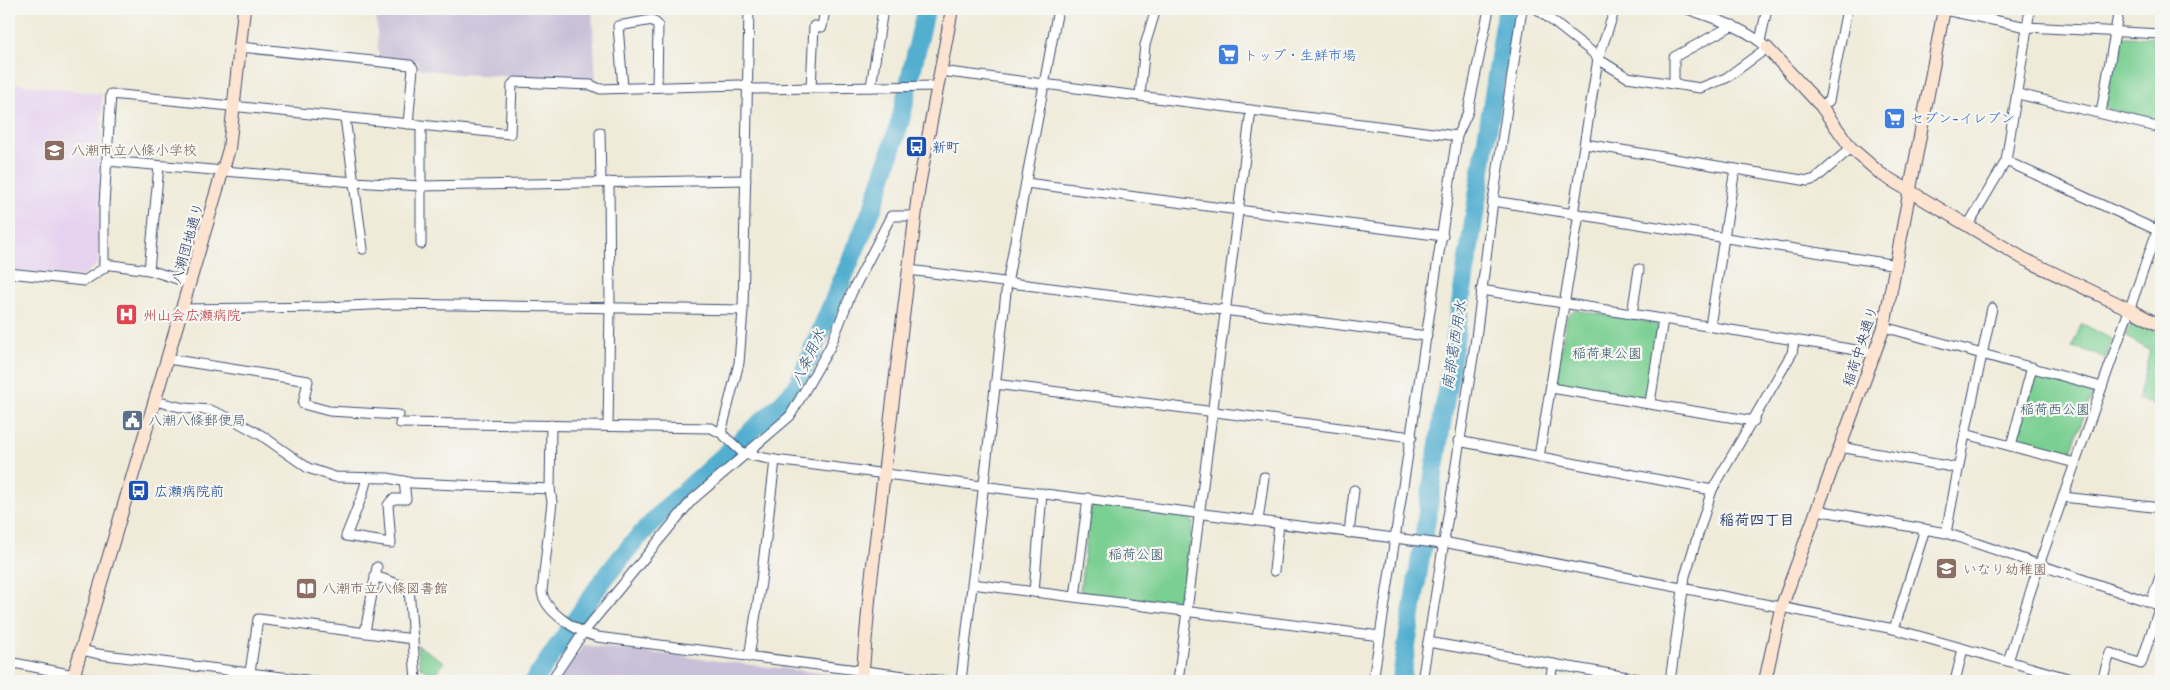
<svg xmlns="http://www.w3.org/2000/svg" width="2170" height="690" font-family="'Shantell Sans','Klee One',sans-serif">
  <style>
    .built { fill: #e6d2f0 }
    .industrial { fill: #c8bfd8 }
    .green { fill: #7acf92; stroke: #4a7f78 }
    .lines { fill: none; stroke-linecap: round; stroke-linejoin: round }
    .river { stroke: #52afd0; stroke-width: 19 }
    .street-casing { stroke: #3b4b70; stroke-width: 11 }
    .secondary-casing { stroke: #3b4b70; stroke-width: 14 }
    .street { stroke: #fff; stroke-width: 9 }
    .secondary { stroke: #fde4d1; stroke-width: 12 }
    .labels { text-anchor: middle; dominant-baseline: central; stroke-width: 4.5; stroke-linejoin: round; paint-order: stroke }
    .shop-label { font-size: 14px; fill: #366cbe; stroke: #f6f6f2; text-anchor: start }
    .transit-label { font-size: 14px; fill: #164399; stroke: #f6f6f2; text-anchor: start }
    .education-label { font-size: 14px; fill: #785e54; stroke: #f6f6f2; text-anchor: start }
    .street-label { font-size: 14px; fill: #1b2f5e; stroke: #f6f6f2 }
    .health-label { font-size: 14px; fill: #be3a42; stroke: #f6f6f2; text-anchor: start }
    .park-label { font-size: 14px; fill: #33576b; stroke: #f6f6f2 }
    .service-label { font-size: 14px; fill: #4e5e75; stroke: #f6f6f2; text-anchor: start }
    .water-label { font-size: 15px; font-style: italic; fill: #2c5580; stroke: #f6f6f2 }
    .neighbourhood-label { font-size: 15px; font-weight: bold; fill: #1b2f5e; stroke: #f6f6f2 }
  </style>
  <rect width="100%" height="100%" fill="#f6f6f2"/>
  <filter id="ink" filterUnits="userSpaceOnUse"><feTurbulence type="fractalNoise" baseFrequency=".02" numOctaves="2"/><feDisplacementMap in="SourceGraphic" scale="10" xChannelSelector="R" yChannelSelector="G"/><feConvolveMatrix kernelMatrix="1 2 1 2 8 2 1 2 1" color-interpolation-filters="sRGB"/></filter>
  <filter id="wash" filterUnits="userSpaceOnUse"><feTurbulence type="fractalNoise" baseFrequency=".0096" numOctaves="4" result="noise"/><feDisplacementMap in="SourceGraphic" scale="20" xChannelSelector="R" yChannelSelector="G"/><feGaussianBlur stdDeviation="1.12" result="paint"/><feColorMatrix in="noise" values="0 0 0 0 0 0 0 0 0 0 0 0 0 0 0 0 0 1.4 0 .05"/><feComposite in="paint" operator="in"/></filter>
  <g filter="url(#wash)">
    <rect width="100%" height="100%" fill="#f0ebd9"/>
    <polygon class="built" points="9,83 102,94 98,264 82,276 9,270"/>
    <g class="industrial">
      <polygon points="376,9 592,9 596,81 457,74 417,68 418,61 380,58 378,53"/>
      <polygon points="584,645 854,677 853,681 557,681"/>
    </g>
    <g class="green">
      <polygon points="2121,37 2161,38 2161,123 2109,110 2106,106 2117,40"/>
      <polygon points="1574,310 1656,323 1658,328 1647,394 1643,397 1561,385 1556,378 1567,316"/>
      <polygon points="2138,321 2161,334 2161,406 2138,400 2150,350 2126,337 2131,323"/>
      <polygon points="2081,325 2085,325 2113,340 2105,360 2097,354 2072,347"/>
      <polygon points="2036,373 2092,388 2093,391 2069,457 2018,444 2016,441 2033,375"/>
      <polygon points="1095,504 1188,516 1193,522 1182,601 1178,605 1083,593 1080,590 1091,507"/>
      <polygon points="417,645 444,662 434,676 420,667"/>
    </g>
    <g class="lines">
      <g class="river">
        <polyline points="534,681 600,584 631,545 665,509 780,405 797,387 873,207 900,122 926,9"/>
        <polyline points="1401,681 1507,9"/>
      </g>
    </g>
  </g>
  <g filter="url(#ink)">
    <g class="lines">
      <defs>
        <g id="street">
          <path d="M1537 9 1592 52 1598 59 1627 77 1700 88 1726 78 1767 48C1745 27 1715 19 1687 9"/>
          <polyline points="1944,10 2027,27 2161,34"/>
          <polyline points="1760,41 1767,9"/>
          <polyline points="240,47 410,65 413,68 408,124"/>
          <polyline points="940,71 1457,136"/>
          <polyline points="1674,84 1674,57 1733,25"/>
          <polyline points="871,87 883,9"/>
          <polyline points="623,88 618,26 652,20 658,25 657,87"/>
          <polyline points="811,88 814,26 822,27 825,9"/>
          <polyline points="2018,94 2161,128"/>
          <polyline points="1140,95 1145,45 1156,9"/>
          <polyline points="1821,106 1829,101 1847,9"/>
          <polyline points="2101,113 2119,9"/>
          <polyline points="345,118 363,249"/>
          <polyline points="600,132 601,182"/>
          <polyline points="1585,144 1808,181 1815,179 1851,148"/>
          <polyline points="107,161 354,182 421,186 746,180"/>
          <polyline points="2006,161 2161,232"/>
          <polyline points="1026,183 1443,236"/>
          <polyline points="1493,201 1897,265"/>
          <polyline points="1573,214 1598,59 1615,9"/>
          <polyline points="1968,225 2006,161 2030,9"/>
          <polyline points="421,244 421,127"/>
          <polyline points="104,264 149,270 190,283"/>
          <polyline points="149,270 159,166"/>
          <polyline points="909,270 1427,336"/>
          <polyline points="9,273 84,281 104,268 104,205 111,94 510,134 512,85 515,82 591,85 600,89 740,85 754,89 938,86"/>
          <polyline points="1481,290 1875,353"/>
          <polyline points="183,309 327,307 392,304 743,310"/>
          <polyline points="1632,314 1639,269"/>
          <polyline points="1710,326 1735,169"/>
          <polyline points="1884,327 2102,387"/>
          <polyline points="168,359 308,381 303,404 329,411 399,415"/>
          <polyline points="995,384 1412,437"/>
          <polyline points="1551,388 1754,421"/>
          <polyline points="155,401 184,408 210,410 232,419 261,435 308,468 335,477 388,478 412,483 550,489"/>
          <polyline points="1650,403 1663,319"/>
          <polyline points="400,423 711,428 721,433 744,454 775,460 1442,544"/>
          <path d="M551 425 550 489 552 502 542 591C544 612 578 632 597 637L944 681"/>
          <polyline points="608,426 610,308 609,182"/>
          <polyline points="721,433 739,363 743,310 749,9"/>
          <polyline points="1965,434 1992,308"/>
          <polyline points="1458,441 1712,490"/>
          <polyline points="2011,446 2032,367"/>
          <polyline points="1840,447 1958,468"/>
          <polyline points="1539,457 1579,214"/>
          <polyline points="367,478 362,496 346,536 391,543 388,505 393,499 406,499 404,481"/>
          <polyline points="2063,497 2161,508"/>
          <polyline points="1817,510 1946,533 2161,606"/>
          <polyline points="1258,521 1264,477"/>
          <polyline points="1349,533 1354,490"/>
          <polyline points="1946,533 1965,434 2075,463"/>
          <polyline points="1443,542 1894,629 2078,681"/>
          <polyline points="1274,571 1279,524"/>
          <polyline points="375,576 409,588 416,681"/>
          <polyline points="972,584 1380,636"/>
          <polyline points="1034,592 1042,493"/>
          <polyline points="1075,597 1088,498"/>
          <polyline points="2151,602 2161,574"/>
          <polyline points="1894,629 1925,529"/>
          <polyline points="365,632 377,567"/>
          <polyline points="1428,642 1650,681"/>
          <polyline points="82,650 98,654 314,681"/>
          <polyline points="749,657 761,582 775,460"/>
          <polyline points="2008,661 2039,565 2161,220"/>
          <polyline points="9,662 74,675"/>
          <polyline points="250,672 258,619 413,639"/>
          <polyline points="73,676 102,681"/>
          <polyline points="551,681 583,633 692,500 790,416 830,347 851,294 891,216 915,216"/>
          <polyline points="961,681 1007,284 1058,9"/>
          <polyline points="1178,681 1251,110"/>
          <polyline points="1373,681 1457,136 1468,112 1489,9"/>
          <polyline points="1422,681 1476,338 1493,201 1522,9"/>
          <polyline points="1550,681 1553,664"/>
          <polyline points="1670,681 1685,576 1712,490 1792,353 1794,341"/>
          <polyline points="1955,681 1963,649"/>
          <polyline points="2102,681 2110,653 2141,664 2160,606"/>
        </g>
        <g id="secondary">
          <polyline points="1767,48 1821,106 1851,148 1881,174 2024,259 2131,310 2161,326"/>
          <polyline points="72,681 229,149 244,9"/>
          <polyline points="862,681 870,589 919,186 952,9"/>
          <polyline points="1765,681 1781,608 1884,327 1944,9"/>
        </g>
      </defs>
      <use href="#street" class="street-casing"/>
      <use href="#secondary" class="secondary-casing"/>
      <use href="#street" class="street"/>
      <use href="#secondary" class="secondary"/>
    </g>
  </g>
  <defs>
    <symbol id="supermarket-square" viewBox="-11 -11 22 22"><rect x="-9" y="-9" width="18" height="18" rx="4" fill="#3f7fe0" stroke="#f6f6f2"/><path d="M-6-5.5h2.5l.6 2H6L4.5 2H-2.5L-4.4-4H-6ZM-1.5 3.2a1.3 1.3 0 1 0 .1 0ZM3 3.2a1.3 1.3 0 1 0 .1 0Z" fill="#fff"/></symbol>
    <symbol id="bus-square" viewBox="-11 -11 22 22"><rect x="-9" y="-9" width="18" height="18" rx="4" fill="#1a4fb4" stroke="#f6f6f2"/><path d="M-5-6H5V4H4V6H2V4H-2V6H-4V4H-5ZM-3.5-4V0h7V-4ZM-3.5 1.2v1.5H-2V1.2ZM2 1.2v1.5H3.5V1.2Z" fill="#fff"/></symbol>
    <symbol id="school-square" viewBox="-11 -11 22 22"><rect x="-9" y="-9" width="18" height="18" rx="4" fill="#8d6e63" stroke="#f6f6f2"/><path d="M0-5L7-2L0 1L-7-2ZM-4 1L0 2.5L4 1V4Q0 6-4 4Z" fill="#fff"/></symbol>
    <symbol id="hospital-square" viewBox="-11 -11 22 22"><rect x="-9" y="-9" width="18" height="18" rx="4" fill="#e0444e" stroke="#f6f6f2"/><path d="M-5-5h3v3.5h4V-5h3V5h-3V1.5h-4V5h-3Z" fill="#fff"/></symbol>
    <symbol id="civic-square" viewBox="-11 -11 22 22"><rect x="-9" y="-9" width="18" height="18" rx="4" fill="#5c6f8a" stroke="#f6f6f2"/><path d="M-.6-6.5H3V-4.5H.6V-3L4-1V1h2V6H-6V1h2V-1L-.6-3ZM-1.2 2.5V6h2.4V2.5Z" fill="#fff"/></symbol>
    <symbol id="library-square" viewBox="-11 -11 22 22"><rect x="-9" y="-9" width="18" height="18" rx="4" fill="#8d6e63" stroke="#f6f6f2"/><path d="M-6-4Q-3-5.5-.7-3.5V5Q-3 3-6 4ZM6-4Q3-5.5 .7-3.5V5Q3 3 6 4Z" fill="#fff"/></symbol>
  </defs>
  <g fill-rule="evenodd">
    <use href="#supermarket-square" x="1216" y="42" width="25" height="25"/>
    <use href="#supermarket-square" x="1882" y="106" width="25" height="25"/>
    <use href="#bus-square" x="904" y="134" width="25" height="25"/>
    <use href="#school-square" x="42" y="138" width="25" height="25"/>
    <use href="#hospital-square" x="114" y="302" width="25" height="25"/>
    <use href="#civic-square" x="120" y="408" width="25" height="25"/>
    <use href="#bus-square" x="126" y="478" width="25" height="25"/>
    <use href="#school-square" x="1934" y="556" width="25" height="25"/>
    <use href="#library-square" x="294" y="576" width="25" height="25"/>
  </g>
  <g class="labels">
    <g class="shop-label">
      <text x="1244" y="55">トップ・生鮮市場</text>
      <text x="1910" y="118">セブン-イレブン</text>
    </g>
    <g class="transit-label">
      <text x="932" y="147">新町</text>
      <text x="154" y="491">広瀬病院前</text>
    </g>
    <g class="education-label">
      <text x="71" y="150">八潮市立八條小学校</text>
      <text x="1963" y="569">いなり幼稚園</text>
      <text x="322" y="588">八潮市立八條図書館</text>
    </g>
    <g class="street-label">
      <text transform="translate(187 243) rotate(-74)">八潮団地通り</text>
      <text transform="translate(1860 346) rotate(-72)">稲荷中央通り</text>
    </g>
    <g class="health-label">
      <text x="143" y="315">州山会広瀬病院</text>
    </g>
    <g class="park-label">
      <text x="1607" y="353">稲荷東公園</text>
      <text x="2055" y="409">稲荷西公園</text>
      <text x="1136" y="554">稲荷公園</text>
    </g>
    <g class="service-label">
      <text x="148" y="420">八潮八條郵便局</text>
    </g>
    <g class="water-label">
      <text transform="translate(1454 345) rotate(-81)">南部葛西用水</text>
      <text transform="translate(808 357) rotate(-65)">八条用水</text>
    </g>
    <g class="neighbourhood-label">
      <text x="1757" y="520">稲荷四丁目</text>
    </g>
  </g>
  <rect width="2170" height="690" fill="none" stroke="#f6f6f2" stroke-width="30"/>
</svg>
